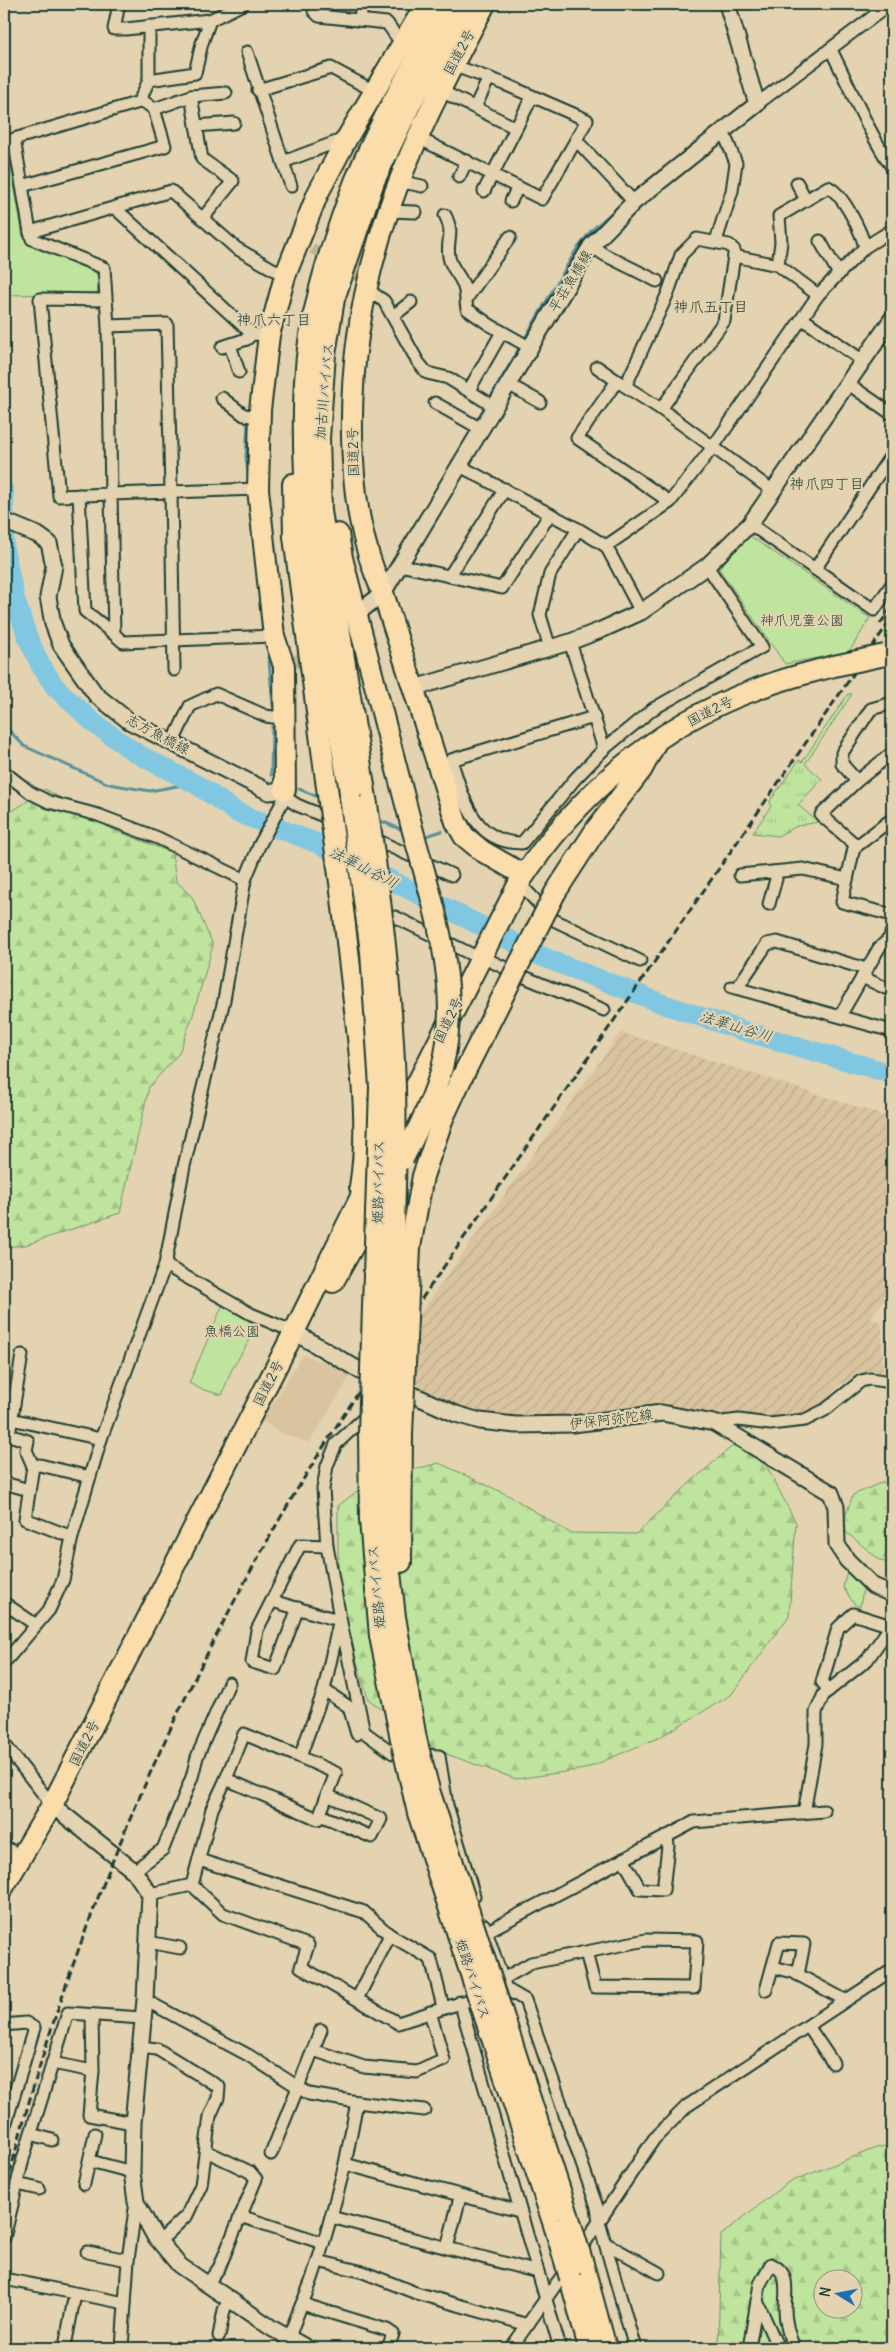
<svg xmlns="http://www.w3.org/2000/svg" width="896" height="2352" font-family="Delius,'Klee One',sans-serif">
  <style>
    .built { fill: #dac4a0 }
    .industrial { fill: url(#industrial-furrows) }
    .grass { fill: url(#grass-tufts); stroke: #6f9069 }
    .forest { fill: url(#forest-firs); stroke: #6f9069; fill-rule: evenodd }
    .green { fill: #bfe49e; stroke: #6f9069 }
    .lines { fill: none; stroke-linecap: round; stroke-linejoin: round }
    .stream { stroke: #5a909c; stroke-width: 3 }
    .river { stroke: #81c7e2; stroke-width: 20 }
    .street-tunnel { stroke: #bdb597; stroke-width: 11; stroke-dasharray: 11 5.5; stroke-linecap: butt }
    .secondary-tunnel { stroke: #bdb597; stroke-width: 15; stroke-dasharray: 15 8; stroke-linecap: butt }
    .street-casing { stroke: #1f3d34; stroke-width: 15 }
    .secondary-casing { stroke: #1f3d34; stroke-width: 19 }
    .highway-casing { stroke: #1f3d34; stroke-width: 24 }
    .street { stroke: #e4d3b0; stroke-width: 11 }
    .secondary { stroke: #e4d3b0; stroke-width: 15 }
    .highway { stroke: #faddab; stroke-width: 20 }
    .rail { stroke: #1f3d34; stroke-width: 3; stroke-dasharray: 8 4; stroke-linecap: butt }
    .highway-bridge-casing { stroke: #1f3d34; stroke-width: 24; stroke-linecap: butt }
    .highway-bridge { stroke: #faddab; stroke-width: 20 }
    .labels { text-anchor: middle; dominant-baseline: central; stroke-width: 4.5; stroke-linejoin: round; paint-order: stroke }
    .street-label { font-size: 14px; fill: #1f3d34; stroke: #e4d3b0 }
    .park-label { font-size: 14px; fill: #274539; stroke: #e4d3b0 }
    .neighbourhood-label { font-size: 15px; fill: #1f3d34; stroke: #e4d3b0 }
    .water-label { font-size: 15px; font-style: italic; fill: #294b45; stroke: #e4d3b0 }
  </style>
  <defs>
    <pattern id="industrial-furrows" width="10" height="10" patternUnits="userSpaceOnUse" patternTransform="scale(1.25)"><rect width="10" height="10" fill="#dac4a0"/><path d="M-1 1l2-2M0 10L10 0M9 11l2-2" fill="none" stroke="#bba98a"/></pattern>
    <pattern id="grass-tufts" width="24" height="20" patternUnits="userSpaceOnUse" patternTransform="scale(1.25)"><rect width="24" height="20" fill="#bfe49e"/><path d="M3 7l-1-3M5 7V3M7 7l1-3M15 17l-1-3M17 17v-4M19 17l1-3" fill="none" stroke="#a4c489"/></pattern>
    <pattern id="forest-firs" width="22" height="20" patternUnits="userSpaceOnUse" patternTransform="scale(1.25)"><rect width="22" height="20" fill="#bfe49e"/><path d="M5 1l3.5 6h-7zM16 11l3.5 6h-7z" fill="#a4c489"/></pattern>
  </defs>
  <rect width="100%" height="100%" fill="#e4d3b0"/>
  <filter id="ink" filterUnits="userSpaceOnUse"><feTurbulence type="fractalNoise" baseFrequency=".02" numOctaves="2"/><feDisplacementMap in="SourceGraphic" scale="10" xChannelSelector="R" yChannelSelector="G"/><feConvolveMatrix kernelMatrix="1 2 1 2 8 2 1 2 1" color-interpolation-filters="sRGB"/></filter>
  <g filter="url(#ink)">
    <polygon class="built" points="303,1354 352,1374 309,1443 279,1432 262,1421"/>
    <polygon class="industrial" points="621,1032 892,1118 892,1290 870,1318 882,1323 883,1372 869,1371 839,1385 816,1410 795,1417 777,1418 712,1417 663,1408 565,1417 501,1417 465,1409 412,1390 414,1322"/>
    <polygon class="grass" points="848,694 852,694 805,764 822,779 798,805 818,822 797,826 778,836 753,833 771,806 770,801 799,760 802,762"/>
    <g class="forest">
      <polygon points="45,789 110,828 172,853 176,881 192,897 213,945 193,1015 179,1053 149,1087 120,1213 25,1245 4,1247 4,817"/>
      <polygon points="736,1443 765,1463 796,1523 789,1616 731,1695 660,1737 585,1769 516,1779 438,1751 368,1699 338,1598 338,1506 370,1481 439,1463 508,1495 570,1533 636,1534 693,1480"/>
      <polygon points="892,1478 892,1565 880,1560 841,1528 853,1495"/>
      <path d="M892 2145V2320L887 2328 892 2348H718L721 2235 787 2183 876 2148ZM824 2280H854V2310H824Z"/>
    </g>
    <g class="green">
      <polygon points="6,137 23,237 35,247 94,269 99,279 97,293 9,295 4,267 4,138"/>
      <polygon points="747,534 870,618 849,652 785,664 719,569"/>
      <polygon points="224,1302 260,1323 231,1371 222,1395 201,1389 189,1383"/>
      <polygon points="847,1571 864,1584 860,1607 854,1604 843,1587"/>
    </g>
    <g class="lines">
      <g class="stream">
        <polyline points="489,400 575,252 591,231 641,187"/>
        <polyline points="248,419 246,457 249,481"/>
        <polyline points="464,443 486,405"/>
        <polyline points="268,649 273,706"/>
        <polyline points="4,725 24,746 109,784 150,791 193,783"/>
        <polyline points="271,775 272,727"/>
        <polyline points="299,789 321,798"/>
        <polyline points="376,819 405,831"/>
        <polyline points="423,837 442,831"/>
      </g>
      <polyline class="river" points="4,490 4,549 15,599 27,636 41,666 56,688 95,724 136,753 199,786 236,812 319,844 543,957 663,1004 744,1031 892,1074"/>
      <polyline class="street-tunnel" points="298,240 367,281"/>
      <polyline class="secondary-tunnel" points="295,665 315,648"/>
      <defs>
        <g id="street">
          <polyline points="119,4 114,29 126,29 210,20 202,43 195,73 149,80 139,102"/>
          <polyline points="315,4 314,11 319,16 387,23 396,36 404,41"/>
          <polyline points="210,20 243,4"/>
          <polyline points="360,20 362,4"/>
          <path d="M831 50C851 89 868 132 892 167"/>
          <polyline points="247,52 291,186"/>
          <polyline points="452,65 502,83 587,120 576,140 634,202"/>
          <polyline points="149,80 149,26"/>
          <polyline points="258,90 331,68 374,91"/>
          <polyline points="439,90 516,128"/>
          <polyline points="191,96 226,93"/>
          <polyline points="757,104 890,4"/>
          <polyline points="475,107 489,78"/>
          <polyline points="154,109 191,96 202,159 233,181 203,218"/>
          <polyline points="196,126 234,123"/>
          <polyline points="416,137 542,199 576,140"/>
          <polyline points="283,162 347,138"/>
          <polyline points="459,177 467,161"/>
          <polyline points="398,181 422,186"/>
          <polyline points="22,186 165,146 154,109 143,101 14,139 30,232 32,239 104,268 108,326 111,494 59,496 40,299 106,300"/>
          <polyline points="484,191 532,97"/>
          <path d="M806 200 828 187C843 194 861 231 865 247"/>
          <polyline points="511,201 518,187"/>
          <polyline points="116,209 252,334 269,335"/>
          <polyline points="387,211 416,212"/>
          <path d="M445 215C455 235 446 239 449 257 451 268 458 273 462 282 467 291 465 299 467 309L490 325 531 348"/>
          <polyline points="30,232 171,191 236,248 285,276"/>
          <polyline points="716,241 732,191 736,163 723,131"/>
          <polyline points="820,241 839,274"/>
          <polyline points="591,246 605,255 657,281"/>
          <polyline points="778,265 781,242 779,216 806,200 797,183"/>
          <polyline points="365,288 384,301 418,362 427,373 448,378 495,407"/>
          <polyline points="467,298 510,237"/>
          <polyline points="393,316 411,302"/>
          <polyline points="803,319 863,361"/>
          <polyline points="108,326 167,324 171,492 111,494 114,634 123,642 274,636"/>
          <polyline points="230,345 239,372"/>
          <polyline points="222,347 247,339 252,334"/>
          <polyline points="597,367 617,381"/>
          <polyline points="847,383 892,414"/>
          <polyline points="508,384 540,402"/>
          <polyline points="626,385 668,293 681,255 697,239 729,245 734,250 734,256"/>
          <polyline points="469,390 502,332"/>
          <polyline points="222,398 244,415 259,417"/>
          <polyline points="435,403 481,429"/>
          <polyline points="661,409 724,321 734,256 778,265 818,295"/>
          <polyline points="460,466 578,529 606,546 641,612"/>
          <polyline points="79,495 85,611 114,634"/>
          <polyline points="670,502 577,438 617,381 661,409 773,491"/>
          <polyline points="750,524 874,610 892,584"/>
          <polyline points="606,546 670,502 713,447 818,295 865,247 892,230"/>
          <polyline points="400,565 502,588 550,514"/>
          <polyline points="815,569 892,454"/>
          <polyline points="450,575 505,489"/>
          <polyline points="570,642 604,749"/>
          <polyline points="550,648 540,615 550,574 578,529"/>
          <polyline points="174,670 171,492 258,489"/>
          <path d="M594 717 451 760C464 799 473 843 522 843L575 779 604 749 653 709 762 647 707 566"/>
          <polyline points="173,742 190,706 216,694 266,716 286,719"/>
          <polyline points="4,772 31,793 49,802 98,815 158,838 245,880"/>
          <polyline points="857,781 842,764 842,753 871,709 892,703"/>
          <polyline points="285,797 297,805 333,820"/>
          <polyline points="892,819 854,848 842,902 892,915"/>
          <polyline points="370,837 452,875"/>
          <polyline points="856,845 821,815 857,781 892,753"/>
          <polyline points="740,875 803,869 847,879"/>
          <polyline points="519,883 554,920 640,961"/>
          <polyline points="769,904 776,879 775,872"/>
          <polyline points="395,917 479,958"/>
          <polyline points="480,956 522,976 604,1010"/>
          <polyline points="862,977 892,991"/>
          <polyline points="732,987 892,1031"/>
          <polyline points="737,988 767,944 777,942 866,969"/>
          <polyline points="840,1016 879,948 889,939 892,931"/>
          <polyline points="165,1265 251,1314 294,1332"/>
          <polyline points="22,1355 9,1435 28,1441 26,1450 33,1466 25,1519 72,1537"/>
          <polyline points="11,1419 101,1439"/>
          <polyline points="714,1423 739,1420 770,1424 805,1420 825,1410 861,1381 870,1379 892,1382"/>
          <polyline points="33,1466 40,1465 90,1477"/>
          <polyline points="4,1483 29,1490"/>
          <polyline points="272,1601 331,1618 340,1618 364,1732 393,1753 439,1756 447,1805 474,1896"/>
          <polyline points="4,1603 36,1625"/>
          <polyline points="298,1608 275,1669 252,1662 257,1630 300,1545 327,1546"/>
          <polyline points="4,1663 49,1610 63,1580 72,1537 101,1439 165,1265 184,1166 224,1000 245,880 259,846 285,797 285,790"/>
          <polyline points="324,1690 349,1707 357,1734"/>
          <polyline points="829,1690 822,1682 838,1628 853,1614 891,1626"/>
          <polyline points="4,1744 52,1805"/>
          <polyline points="226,1779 244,1734 300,1757"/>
          <polyline points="804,1813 816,1744 816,1712 824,1694 867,1660 892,1624"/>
          <polyline points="320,1815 372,1837 381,1819 327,1795"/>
          <polyline points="4,1846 21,1857"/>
          <polyline points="623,1859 640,1889 663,1890 668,1846 667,1836"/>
          <polyline points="199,1860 364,1912 390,1935 431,1959 443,2007"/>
          <polyline points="134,1871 163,1849 192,1777 197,1757 229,1683"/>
          <polyline points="192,1885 223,1914 308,1945 301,1967 398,2023 482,1996"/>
          <polyline points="150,1894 192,1885 212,1809 226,1779 318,1819 336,1773 300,1757 324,1690 340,1618 327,1546 323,1489 327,1466 336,1444 364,1418 372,1415"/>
          <polyline points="484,1925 506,1989 525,2000 597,2207 599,2222 635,2348"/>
          <polyline points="486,1932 694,1822 824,1811"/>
          <polyline points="148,1942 180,1948"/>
          <polyline points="773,1967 793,1972 845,2000"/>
          <polyline points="503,1979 531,1963 646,1940 697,1941 694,1988 595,1987 586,1952"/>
          <polyline points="766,1990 779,1943 804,1944 798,1975"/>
          <polyline points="357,1999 390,1935"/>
          <polyline points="145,2000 248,2055 309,2094 357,2102 345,2164 519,2211"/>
          <polyline points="460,2002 560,2348"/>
          <polyline points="92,2015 93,2071 89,2115 133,2123"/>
          <polyline points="4,2025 26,2023 34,2028 4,2129"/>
          <polyline points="808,2026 833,2063"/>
          <polyline points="140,2047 157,2049 219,2087 218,2098 210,2116 201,2185 187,2215 159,2242"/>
          <polyline points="313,2050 364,2067 417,2072 444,2060 430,2012"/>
          <polyline points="52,2063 93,2071"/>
          <polyline points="357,2102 424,2110"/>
          <polyline points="31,2134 52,2140"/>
          <polyline points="206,2151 250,2172 256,2179 219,2268 207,2284"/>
          <polyline points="271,2154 321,2030"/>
          <polyline points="90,2161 132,2172"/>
          <polyline points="17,2184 39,2189"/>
          <polyline points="84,2184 95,2134"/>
          <polyline points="240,2216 323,2243"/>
          <polyline points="331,2217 538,2272"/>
          <polyline points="4,2238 23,2159 68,2013 142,2018"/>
          <polyline points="605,2243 659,2273"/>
          <polyline points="447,2248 460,2197"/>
          <polyline points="87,2252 128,2260"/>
          <polyline points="578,2253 654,2139 687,2106 892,1970"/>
          <polyline points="318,2261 363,2272 416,2293 528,2325"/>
          <polyline points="4,2279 125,2303"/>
          <polyline points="757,2301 778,2348"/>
          <polyline points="302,2304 387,2330 393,2334 388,2348"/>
          <polyline points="219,2336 224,2310 229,2299"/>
          <polyline points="66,2341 75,2294"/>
          <polyline points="122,2348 128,2260 136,2202"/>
          <path d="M287 2348C291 2324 304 2302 312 2279 325 2241 335 2203 345 2164"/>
          <polyline points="511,2348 569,2266"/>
          <path d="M749 2348 760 2284 771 2264C791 2273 785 2291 785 2309 785 2322 789 2336 794 2348"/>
        </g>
        <g id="secondary">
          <polyline points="4,521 38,535 49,543 54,566 48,597 53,624 61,645 96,695 129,721 269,792 285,790"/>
          <polyline points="363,609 383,593 591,246 634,202 757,104 727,4"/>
          <polyline points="414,688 570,642 601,630 641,612 707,566 750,524 892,319"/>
          <polyline points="294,1332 364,1373 456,1414 480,1421 516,1425 573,1424 662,1413 714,1423 831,1493 836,1507 837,1545 847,1560 873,1586 892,1594"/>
          <polyline points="52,1805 134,1871 150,1894 145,2000 133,2123 132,2172 136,2202 154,2235 179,2265 273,2329 307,2348"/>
        </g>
        <g id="highway">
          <path d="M485 4C408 147 349 268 352 435 353 491 360 542 383 593L456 822 464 836 482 851 524 875"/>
          <polyline points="293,484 294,537 326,780"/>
          <polyline points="338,534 342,558 411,824"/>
          <polyline points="285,790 284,666 274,636 258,489 260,410 269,335 285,276 318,193 347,138 426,4"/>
          <path d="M350 797C329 659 297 521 305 381 308 319 327 258 348 200 373 131 412 68 447 4"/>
          <polyline points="367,805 321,511 319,438 325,354 334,299 374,181 411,103 466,4"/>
          <path d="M341 890C346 933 351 976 356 1019 362 1075 369 1132 360 1187"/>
          <polyline points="555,893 597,828 642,769 655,744"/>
          <path d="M393 1131 519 883C576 796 658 724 757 689 782 679 808 673 834 666"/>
          <polyline points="333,1282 379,1200"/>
          <polyline points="385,1432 385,1504 389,1563 395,1617 416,1739"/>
          <polyline points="369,1433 370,1520 380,1636 402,1744"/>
          <polyline points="401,1562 402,1434"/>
          <polyline points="4,1886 52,1805 294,1332 379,1160"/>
          <polyline points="502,2012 568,2215"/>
          <polyline points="485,2017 555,2228"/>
          <polyline points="583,2264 606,2348"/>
          <polyline points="570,2278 589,2348"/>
        </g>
      </defs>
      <use href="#street" class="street-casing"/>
      <use href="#secondary" class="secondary-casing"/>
      <use href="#highway" class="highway-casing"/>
      <use href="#street" class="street"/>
      <use href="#secondary" class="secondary"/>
      <use href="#highway" class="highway"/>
      <g class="rail">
        <polyline points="880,624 892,607"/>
        <path d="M4 2197C59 1967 153 1744 269 1538 308 1468 352 1402 396 1336L892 618"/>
      </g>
      <defs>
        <g id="highway-bridge">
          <polyline points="834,666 885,655"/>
          <polyline points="326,780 341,890"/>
          <polyline points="350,797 371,952 380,1087 369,1433"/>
          <path d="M367 805C381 898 392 993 395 1087 398 1202 389 1317 385 1432"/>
          <path d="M403 1159C418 1129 433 1100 442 1068 463 987 432 902 411 824"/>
          <polyline points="402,1434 410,1247 423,1176 443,1118 463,1075 555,893"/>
          <polyline points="416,1739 429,1790 502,2012"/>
          <polyline points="402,1744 418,1813 485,2017"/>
          <polyline points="568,2215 583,2264"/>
          <polyline points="555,2228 570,2278"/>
        </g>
      </defs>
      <use href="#highway-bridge" class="highway-bridge-casing"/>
      <use href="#highway-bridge" class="highway-bridge"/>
    </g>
  </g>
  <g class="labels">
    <g class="street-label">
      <text transform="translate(459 52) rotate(-62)">国道2号</text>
      <text transform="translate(570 281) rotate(-59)">平荘魚橋線</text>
      <text transform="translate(324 391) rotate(-85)">加古川バイパス</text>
      <text transform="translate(353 452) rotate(-92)">国道2号</text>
      <text transform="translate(710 711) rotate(-27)">国道2号</text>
      <text transform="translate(158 734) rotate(28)">志方魚橋線</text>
      <text transform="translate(448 1020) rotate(-64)">国道2号</text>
      <text transform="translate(378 1182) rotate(-89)">姫路バイパス</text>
      <text transform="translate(268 1383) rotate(-63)">国道2号</text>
      <text transform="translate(611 1419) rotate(-7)">伊保阿弥陀線</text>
      <text transform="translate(376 1587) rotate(-95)">姫路バイパス</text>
      <text transform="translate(84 1743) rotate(-63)">国道2号</text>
      <text transform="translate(473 1979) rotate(72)">姫路バイパス</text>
    </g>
    <g class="park-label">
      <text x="802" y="620">神爪児童公園</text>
      <text x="232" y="1331">魚橋公園</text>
    </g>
    <g class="neighbourhood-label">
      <text x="711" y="306">神爪五丁目</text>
      <text x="274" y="319">神爪六丁目</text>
      <text x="827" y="483">神爪四丁目</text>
    </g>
    <g class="water-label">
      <text transform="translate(364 867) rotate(27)">法華山谷川</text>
      <text transform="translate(736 1026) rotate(17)">法華山谷川</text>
    </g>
  </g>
  <rect width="896" height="2352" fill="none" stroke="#e4d3b0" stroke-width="20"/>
  <rect x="10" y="10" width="876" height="2332" fill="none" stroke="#1f3d34" stroke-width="2" filter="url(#ink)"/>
  <g transform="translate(838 2294) rotate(280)"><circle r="24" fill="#e4d3b0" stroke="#95977e"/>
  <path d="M0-4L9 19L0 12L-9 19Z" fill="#1f6fb2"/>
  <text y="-8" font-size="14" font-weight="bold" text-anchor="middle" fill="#1f3d34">N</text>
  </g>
</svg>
